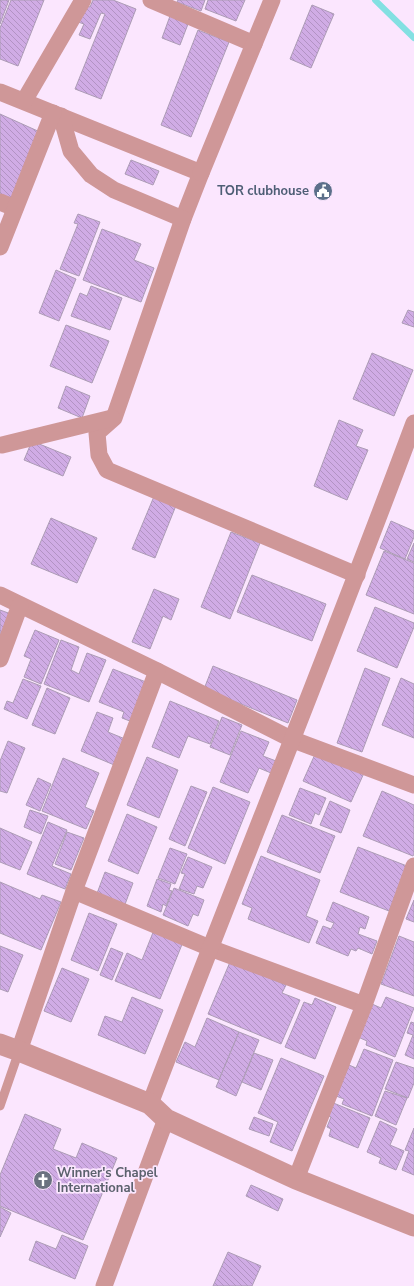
<svg xmlns="http://www.w3.org/2000/svg" width="414" height="1286" font-family="'Nunito Sans',sans-serif">
  <style>
    .lines { fill: none; stroke-linecap: round; stroke-linejoin: round }
    .stream { stroke: #83e0e2; stroke-width: 6 }
    .building { fill: url(#building-back-hatch); stroke: #ac9cb5 }
    .service { stroke: #cf9798; stroke-width: 9 }
    .minor { stroke: #cf9798; stroke-width: 17 }
    .tertiary { stroke: #cf9798; stroke-width: 21 }
    .labels { text-anchor: middle; dominant-baseline: central; stroke-width: 3.5; stroke-linejoin: round; paint-order: stroke }
    .service-label { font-size: 13px; font-weight: bold; fill: #4e5e75; stroke: #fbe6fe; text-anchor: end }
    .worship-label { font-size: 13px; font-weight: bold; fill: #5b616d; stroke: #fbe6fe; text-anchor: start }
  </style>
  <defs>
    <pattern id="building-back-hatch" width="6" height="6" patternUnits="userSpaceOnUse"><rect width="6" height="6" fill="#d0ace5"/><path d="M-1 5l2 2M0 0l6 6M5-1l2 2" fill="none" stroke="#b293c3"/></pattern>
  </defs>
  <rect width="100%" height="100%" fill="#fbe6fe"/>
  <g class="lines">
    <polyline class="stream" points="375,0 414,38"/>
  </g>
  <g class="building">
    <polygon points="0,0 9,0 0,24"/>
    <polygon points="11,0 44,0 18,66 0,59 0,28"/>
    <polygon points="93,0 113,0 136,9 101,99 75,89 105,14 101,13 90,39 79,35 84,24 78,22 84,5 90,7"/>
    <polygon points="178,0 205,0 201,11 177,2"/>
    <polygon points="208,0 245,0 236,21 205,9"/>
    <polygon points="312,5 334,14 311,68 290,59"/>
    <polygon points="170,16 188,24 180,45 162,38"/>
    <polygon points="198,30 229,42 191,137 161,125"/>
    <polygon points="0,114 40,132 10,204 0,199"/>
    <polygon points="131,160 159,171 153,185 125,174"/>
    <polygon points="78,214 100,222 79,276 60,269 78,224 74,223"/>
    <polygon points="102,229 141,244 134,260 154,268 141,302 83,280"/>
    <polygon points="56,270 76,279 59,321 39,313"/>
    <polygon points="91,286 122,298 110,330 71,316 80,293 87,296"/>
    <polygon points="408,310 414,312 414,327 402,323"/>
    <polygon points="66,325 109,341 92,383 50,366"/>
    <polygon points="372,353 413,370 394,416 353,399"/>
    <polygon points="66,386 90,396 82,418 58,408"/>
    <polygon points="339,420 363,430 356,446 368,450 347,500 314,486"/>
    <polygon points="32,441 71,457 63,476 24,460"/>
    <polygon points="155,494 177,503 155,558 132,549"/>
    <polygon points="51,518 97,538 77,583 31,564"/>
    <polygon points="391,521 414,531 414,537 405,559 380,548"/>
    <polygon points="231,532 260,543 230,619 201,607"/>
    <polygon points="414,543 414,562 407,559"/>
    <polygon points="384,551 414,563 414,614 366,595"/>
    <polygon points="252,575 326,604 312,641 237,612"/>
    <polygon points="154,589 179,599 171,620 163,616 150,649 132,642"/>
    <polygon points="375,607 414,623 414,627 397,668 357,651"/>
    <polygon points="0,610 11,614 0,641"/>
    <polygon points="35,630 59,640 41,684 24,677 31,659 24,656"/>
    <polygon points="61,640 79,647 71,670 79,674 87,653 106,660 89,702 44,684"/>
    <polygon points="213,666 297,700 288,723 204,689"/>
    <polygon points="365,668 390,678 362,752 337,743"/>
    <polygon points="113,669 151,684 135,723 122,718 124,712 99,702"/>
    <polygon points="401,678 414,684 414,738 382,725"/>
    <polygon points="23,679 41,686 27,719 4,709 7,701 13,703"/>
    <polygon points="47,688 70,698 55,734 32,725"/>
    <polygon points="170,701 219,721 210,744 188,736 179,758 152,747"/>
    <polygon points="97,712 113,718 108,732 130,741 119,767 81,751"/>
    <polygon points="222,717 242,725 230,755 210,747"/>
    <polygon points="241,731 269,742 263,756 276,761 271,773 259,768 248,793 220,782"/>
    <polygon points="8,741 25,748 7,793 0,791 0,761"/>
    <polygon points="316,752 364,773 351,802 303,781"/>
    <polygon points="147,757 178,770 159,818 127,805"/>
    <polygon points="63,758 99,773 85,807 94,811 86,829 42,811"/>
    <polygon points="38,778 51,784 40,811 26,805"/>
    <polygon points="191,786 207,792 185,846 169,839"/>
    <polygon points="213,787 250,802 225,864 188,848"/>
    <polygon points="300,788 326,798 319,815 315,813 311,824 289,815"/>
    <polygon points="382,791 414,805 414,854 413,856 363,836"/>
    <polygon points="330,801 350,810 341,833 320,825"/>
    <polygon points="30,810 48,816 41,834 24,827"/>
    <polygon points="127,814 157,827 138,874 108,861"/>
    <polygon points="282,815 335,836 320,873 267,852"/>
    <polygon points="48,822 67,830 52,866 71,874 65,889 27,874"/>
    <polygon points="0,828 32,842 20,870 0,862"/>
    <polygon points="67,832 84,838 71,870 55,864"/>
    <polygon points="358,847 407,866 389,911 340,892"/>
    <polygon points="170,848 187,854 175,884 158,878"/>
    <polygon points="261,856 320,880 306,916 318,921 309,943 248,919 252,908 242,904"/>
    <polygon points="188,857 212,867 203,888 197,886 194,894 179,889 185,874 181,873"/>
    <polygon points="105,872 133,883 124,907 96,896"/>
    <polygon points="157,879 171,884 169,890 172,891 166,906 163,904 161,912 147,906"/>
    <polygon points="0,882 40,899 42,895 61,902 41,950 0,933"/>
    <polygon points="174,888 204,900 198,916 193,914 188,926 163,915"/>
    <polygon points="414,900 414,922 406,919"/>
    <polygon points="333,902 369,917 365,929 360,927 358,934 377,941 372,954 358,948 356,951 351,949 348,956 316,943 323,926 331,929 334,923 326,920"/>
    <polygon points="89,913 117,924 98,971 71,960"/>
    <polygon points="154,930 183,942 160,999 115,981 127,953 142,960"/>
    <polygon points="399,936 414,942 414,996 381,984"/>
    <polygon points="0,946 23,955 8,992 0,989"/>
    <polygon points="111,948 123,953 112,980 100,975"/>
    <polygon points="230,962 286,985 282,993 300,1000 281,1044 208,1014"/>
    <polygon points="62,968 89,979 71,1022 44,1011"/>
    <polygon points="132,997 163,1010 145,1054 98,1035 105,1016 122,1022"/>
    <polygon points="386,997 414,1008 395,1057 366,1045 367,1041 358,1037 372,1004 381,1008"/>
    <polygon points="315,998 336,1007 315,1059 285,1047 304,1002 312,1005"/>
    <polygon points="207,1018 239,1032 219,1080 176,1062 185,1042 195,1047"/>
    <polygon points="411,1022 414,1023 414,1059 405,1055 413,1035 407,1033"/>
    <polygon points="239,1032 259,1040 236,1096 216,1087"/>
    <polygon points="364,1049 393,1060 372,1116 342,1104 344,1099 336,1096 349,1065 356,1068"/>
    <polygon points="254,1053 273,1060 261,1090 242,1082"/>
    <polygon points="281,1058 324,1076 292,1151 270,1142 278,1122 258,1113"/>
    <polygon points="396,1062 414,1068 414,1083 408,1098 385,1089"/>
    <polygon points="385,1091 407,1098 396,1125 375,1116"/>
    <polygon points="331,1102 370,1118 358,1148 329,1136 331,1129 327,1127 331,1117 326,1115"/>
    <polygon points="25,1114 61,1129 53,1149 76,1158 82,1143 117,1158 83,1240 0,1206 0,1175"/>
    <polygon points="254,1117 273,1124 269,1136 249,1129"/>
    <polygon points="380,1121 397,1129 390,1145 404,1151 396,1170 379,1163 381,1158 367,1152"/>
    <polygon points="414,1128 414,1175 402,1170 409,1151 405,1150"/>
    <polygon points="251,1185 283,1199 278,1211 246,1196"/>
    <polygon points="0,1207 11,1213 0,1237"/>
    <polygon points="62,1235 88,1246 75,1279 29,1260 36,1241 56,1249"/>
    <polygon points="228,1252 261,1266 252,1286 213,1286"/>
  </g>
  <g class="lines">
    <polyline class="service" points="0,1106 19,1051"/>
    <g class="minor">
      <polyline points="151,0 254,44"/>
      <polyline points="0,92 201,173 183,219 114,418 97,433 99,455 107,470 357,575"/>
      <polyline points="24,101 83,0"/>
      <polyline points="61,116 71,151 91,175 114,190 183,219"/>
      <polyline points="201,173 272,0"/>
      <polyline points="0,202 15,208"/>
      <polyline points="0,247 53,113"/>
      <polyline points="2,445 112,418"/>
      <polyline points="0,595 157,671 291,739 414,785"/>
      <polyline points="0,659 20,605"/>
      <polyline points="74,891 210,948 364,1005"/>
      <polyline points="19,1051 74,891 157,671"/>
      <path d="M150 1104C237 876 329 651 414 423"/>
      <polyline points="296,1179 364,1005 414,866"/>
      <polyline points="104,1286 166,1119"/>
    </g>
    <polyline class="tertiary" points="0,1044 19,1051 150,1104 166,1119 296,1179 414,1226"/>
  </g>
  <defs>
    <symbol id="civic-disc" viewBox="-11 -11 22 22"><circle r="9.5" fill="#5c6f8a" stroke="#fbe6fe"/><path d="M-.6-6.5H3V-4.5H.6V-3L4-1V1h2V6H-6V1h2V-1L-.6-3ZM-1.2 2.5V6h2.4V2.5Z" fill="#fff"/></symbol>
    <symbol id="church-disc" viewBox="-11 -11 22 22"><circle r="9.5" fill="#6b7280" stroke="#fbe6fe"/><path d="M-1.2-6h2.4v3.5h3.3v2.4h-3.3V6h-2.4V-.1h-3.3v-2.4h3.3Z" fill="#fff"/></symbol>
  </defs>
  <g fill-rule="evenodd">
    <use href="#civic-disc" x="312" y="180" width="22" height="22"/>
    <use href="#church-disc" x="32" y="1169" width="22" height="22"/>
  </g>
  <g class="labels">
    <g class="service-label">
      <text x="309" y="191">TOR clubhouse</text>
    </g>
    <g class="worship-label">
      <text x="57" y="1173">Winner's Chapel<tspan x="57" dy="15">International</tspan></text>
    </g>
  </g>
</svg>
